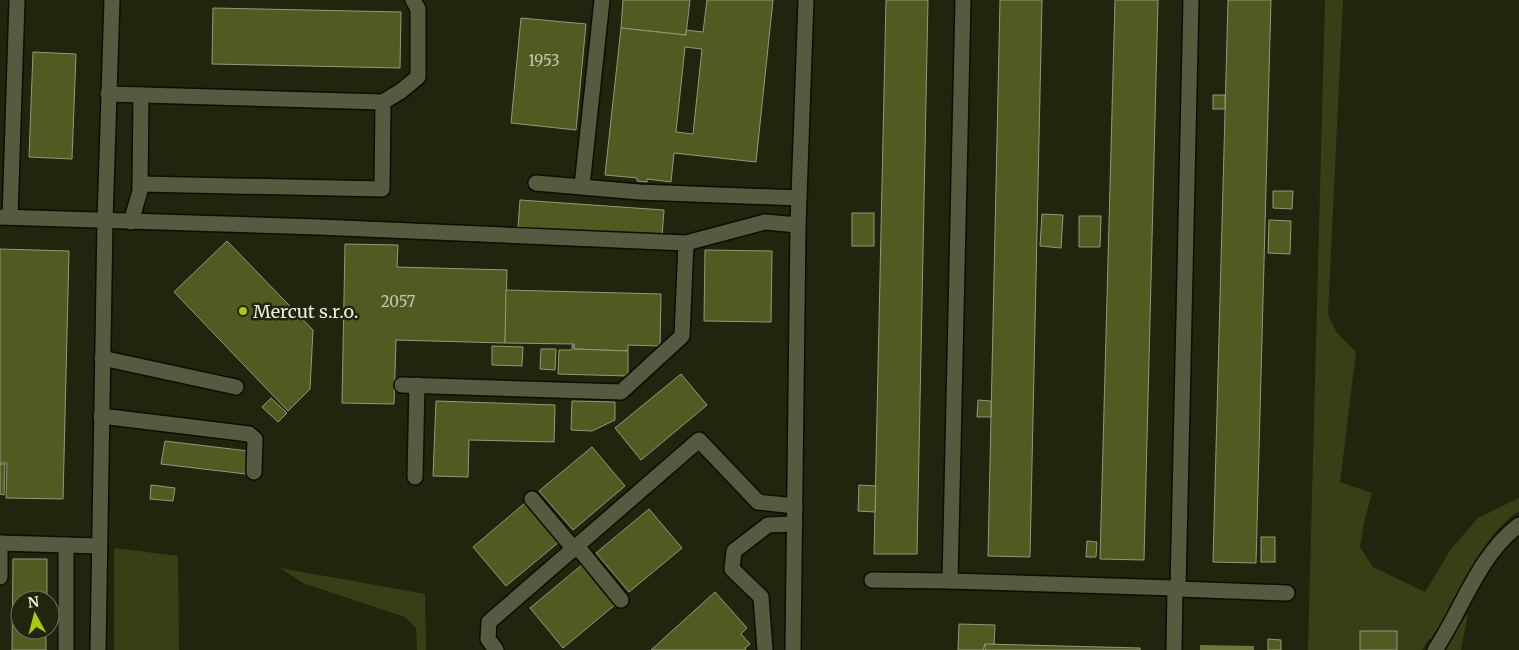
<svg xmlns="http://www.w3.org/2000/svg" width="1519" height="650" font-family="Merriweather,serif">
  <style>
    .green { fill: #383f17 }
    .water { fill: #6c773e }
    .building { fill: #515b21; stroke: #92997d; fill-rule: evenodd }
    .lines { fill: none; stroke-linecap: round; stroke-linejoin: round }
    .minor-casing { stroke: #0b0e00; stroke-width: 18 }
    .minor { stroke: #555a41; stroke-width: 15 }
    .poi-dot { fill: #adc60e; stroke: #21250d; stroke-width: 2 }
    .labels { text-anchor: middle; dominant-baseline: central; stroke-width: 5; stroke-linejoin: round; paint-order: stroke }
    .number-label { font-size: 15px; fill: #c3c8af }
    .poi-label { font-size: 18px; fill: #e9edde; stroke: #21250d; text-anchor: start }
  </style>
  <rect width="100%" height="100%" fill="#21250d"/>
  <g class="green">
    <path d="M1325 0H1343L1328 315 1337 333 1356 352 1340 482 1372 493 1364 522 1360 547 1373 567 1425 592 1451 549 1478 518 1519 498V511C1481 535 1455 600 1435 640L1429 639 1422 650H1308Z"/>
    <polygon points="114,548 178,556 179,650 114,650"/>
    <polygon points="280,568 425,594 426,650 417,650 416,628 405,617 303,583"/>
    <polygon points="1468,613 1461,650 1443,650"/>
  </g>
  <polygon class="water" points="1200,645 1254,646 1254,650 1200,650"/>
  <g class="building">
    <polygon points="623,0 690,0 686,35 621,28"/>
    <path d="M707 0H773L756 162 674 153 671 182 647 179V182L637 181V178L605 175 621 28 686 35V30L703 32ZM685 47 702 49 693 134 676 132Z"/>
    <polygon points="886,0 928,0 917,554 874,554"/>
    <polygon points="1000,0 1042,0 1030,557 988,556"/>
    <polygon points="1115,0 1158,0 1144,560 1100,559"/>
    <polygon points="1228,0 1271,0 1256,563 1213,562"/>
    <polygon points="213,8 401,12 400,68 212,64"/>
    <polygon points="521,18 586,24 576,130 511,123"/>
    <polygon points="33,52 76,54 72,159 29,157"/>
    <rect x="1213" y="95" width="12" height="14"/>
    <polygon points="1273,191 1293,191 1292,209 1273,208"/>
    <polygon points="520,200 664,210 662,237 518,227"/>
    <rect x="852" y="213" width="22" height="33"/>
    <polygon points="1042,214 1063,215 1061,248 1040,246"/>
    <polygon points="1079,216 1101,216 1100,247 1079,247"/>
    <polygon points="1269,220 1291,221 1290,254 1268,253"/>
    <polygon points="227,241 313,330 310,389 288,411 174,292"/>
    <polygon points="345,244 398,245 397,267 507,270 505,343 396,340 394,404 342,403"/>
    <polygon points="0,249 69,251 63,499 6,498 7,463 0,463"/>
    <polygon points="705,250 772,251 771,322 704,321"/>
    <polygon points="506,290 661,294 660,346 628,345 628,351 574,349 574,344 505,343"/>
    <polygon points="572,345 574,345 574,349 628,351 628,376 558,374 559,350 572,350"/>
    <polygon points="492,346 523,347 522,366 492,365"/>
    <polygon points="541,349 556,349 555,370 540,369"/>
    <polygon points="681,374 707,405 641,460 615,428"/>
    <polygon points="271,398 287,413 278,422 262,407"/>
    <polygon points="978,400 991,401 991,417 977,417"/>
    <polygon points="436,401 555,405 554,442 469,440 468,477 433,476"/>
    <polygon points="572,401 615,402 615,420 592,431 571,430"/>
    <polygon points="165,441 248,451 246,474 161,464"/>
    <polygon points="592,447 625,486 573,530 539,491"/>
    <polygon points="0,464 5,464 4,495 0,494"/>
    <polygon points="151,485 175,488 173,501 150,499"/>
    <polygon points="859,485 876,486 875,512 858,511"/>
    <polygon points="525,503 559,542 506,586 473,547"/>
    <polygon points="649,509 682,548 629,592 596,553"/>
    <rect x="1261" y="537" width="14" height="25"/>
    <polygon points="1087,541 1097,542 1096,557 1086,557"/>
    <polygon points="13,559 47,559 47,600 20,600 20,630 46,630 46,650 12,650"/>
    <polygon points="583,564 616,604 563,648 530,608"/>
    <polygon points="715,592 747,628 741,634 750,644 745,648 746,650 651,650"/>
    <polygon points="959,624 995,625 994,645 985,644 983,650 958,650"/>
    <rect x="1360" y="631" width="37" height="19"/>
    <polygon points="1268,639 1281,640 1281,650 1268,650"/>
    <polygon points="985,644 1140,648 1140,650 985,650"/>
  </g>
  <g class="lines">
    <defs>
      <g id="minor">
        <polyline points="963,0 950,581 1175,588"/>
        <polyline points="108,94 383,102 401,91 418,77 418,9 413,0"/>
        <polyline points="536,183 639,192 799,198"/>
        <polyline points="140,184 382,189 383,102"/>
        <polyline points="582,186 602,0"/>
        <polyline points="0,217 319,227 686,243 765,222 798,225"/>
        <polyline points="10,217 17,0"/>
        <polyline points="131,222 140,191 141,95"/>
        <polyline points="102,358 236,387"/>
        <polyline points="402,385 621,392 682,336 686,243"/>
        <polyline points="101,416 249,434 255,439 254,472"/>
        <polyline points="415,477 417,385"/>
        <polyline points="532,499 574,549 581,551 621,600"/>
        <polyline points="0,543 99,546"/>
        <polyline points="66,545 66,650"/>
        <polyline points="0,577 0,543"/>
        <polyline points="872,580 950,581"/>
        <polyline points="1178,589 1287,593"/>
        <polyline points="98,650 105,221 112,0"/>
        <polyline points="496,650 488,639 489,622 699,440 758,502 795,506"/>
        <polyline points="765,650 761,597 732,569 734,551 768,525 795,524"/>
        <polyline points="793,650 798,225 806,0"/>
        <polyline points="1174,650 1175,588 1178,589 1191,0"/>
        <path d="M1435 650C1463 608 1478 556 1519 525"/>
      </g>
    </defs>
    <use href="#minor" class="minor-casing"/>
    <use href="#minor" class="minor"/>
  </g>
  <circle class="poi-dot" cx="243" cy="311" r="5"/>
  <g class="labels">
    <g class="number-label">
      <text x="544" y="60">1953</text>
      <text x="398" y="301">2057</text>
    </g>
    <g class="poi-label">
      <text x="253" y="311">Mercut s.r.o.</text>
    </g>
  </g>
  <g transform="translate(35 615) rotate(353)"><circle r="24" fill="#21250d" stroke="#717561"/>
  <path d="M0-4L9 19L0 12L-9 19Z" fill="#adc60e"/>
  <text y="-8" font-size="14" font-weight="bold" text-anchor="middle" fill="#e9edde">N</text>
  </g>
</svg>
